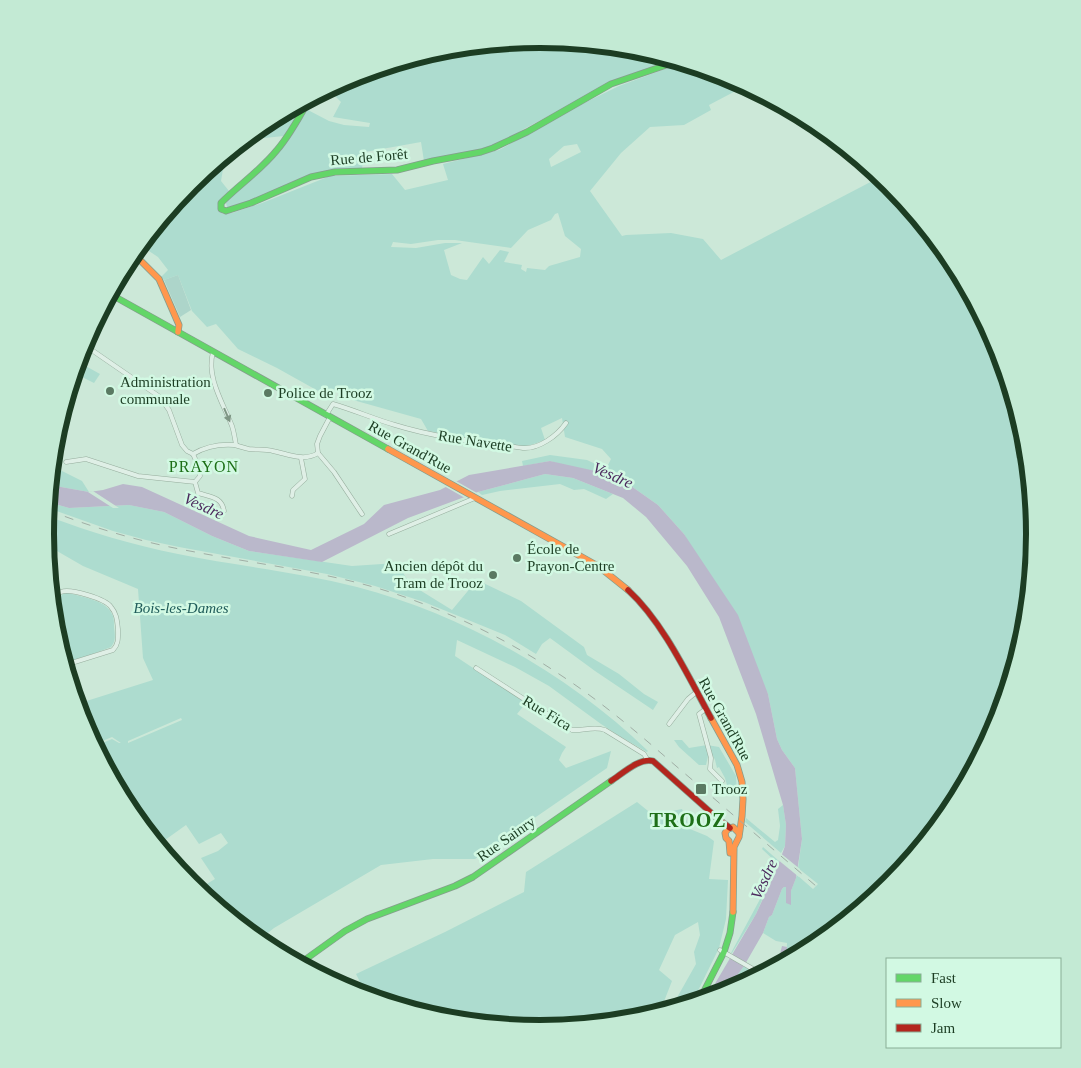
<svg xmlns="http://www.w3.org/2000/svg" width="1081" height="1068" font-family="'Times New Roman',serif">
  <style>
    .green { fill: #addccf; fill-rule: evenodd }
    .cemetery { fill: #add5ca }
    .water { fill: #bab8cb }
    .pier { fill: #cce8d8 }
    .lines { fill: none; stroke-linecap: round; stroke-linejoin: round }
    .street-casing { stroke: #96ad9d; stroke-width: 5 }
    .fast-casing { stroke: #859d8d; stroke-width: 7 }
    .slow-casing { stroke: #859d8d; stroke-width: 7 }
    .jam-casing { stroke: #859d8d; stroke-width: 7 }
    .street { stroke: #dfefe6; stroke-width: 4 }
    .fast { stroke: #63d668; stroke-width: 5.5 }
    .slow { stroke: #ff974d; stroke-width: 5.5 }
    .jam { stroke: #b3261e; stroke-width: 5.5 }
    .rail { stroke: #a0aea5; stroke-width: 1; stroke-dasharray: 9 9; stroke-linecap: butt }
    .oneway { fill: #7e9684 }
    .poi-dot { fill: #5a7962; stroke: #d2f9e3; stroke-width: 2 }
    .labels { text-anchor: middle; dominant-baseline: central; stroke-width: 5; stroke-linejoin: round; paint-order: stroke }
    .street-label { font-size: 15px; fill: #1c3d23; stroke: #d2f9e3 }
    .poi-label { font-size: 15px; fill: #1c3d23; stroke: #d2f9e3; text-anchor: start }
    .park-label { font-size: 15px; font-style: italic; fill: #205c5a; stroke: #d2f9e3 }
    .neighbourhood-label { font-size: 16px; letter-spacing: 1px; fill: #1d6f17; stroke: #d2f9e3 }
    .water-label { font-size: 16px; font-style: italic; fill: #4c2a5e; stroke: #d2f9e3 }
    .district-label { font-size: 20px; font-weight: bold; letter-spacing: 1px; fill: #1d6f17; stroke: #d2f9e3 }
    .rim { fill: none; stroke: #1c3d23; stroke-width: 6 }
  </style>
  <rect width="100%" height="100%" fill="#cce8d8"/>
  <g class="green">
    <polygon points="541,39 637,48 673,59 610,83 524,129 498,145 470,154 424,161 421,142 365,152 362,168 338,169 313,175 230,209 227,207 226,203 231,195 272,160 284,146 306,109 329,121 344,125 369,127 370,123 333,117 341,102 328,89 351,76 444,48"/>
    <path d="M684 62 730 77 747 85 709 105 711 110 684 125 650 127 621 153 590 191 622 236 626 235 671 233 703 239 721 260 882 176 891 184 952 259 998 345 1026 438 1036 534 1026 631 1006 698 1004 700 1005 701 998 724 952 809 890 884 815 946 792 958H790L789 960 786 962 787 943 776 941 763 933 769 917 772 915 782 889 784 887H786L791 904V891L797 875 813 889 818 884 798 868 802 839 795 768 782 750 777 739 768 694 684 534 658 505 631 486 550 461 523 466 522 461 550 455 587 460 606 469 611 459 602 449 565 437 562 418 541 428 545 440 525 447 428 431 421 419 353 400 350 392 336 389 320 392 277 368 238 349 216 324 207 327 192 311 178 275 164 280 161 277 168 270 158 257 146 249 139 257 135 252 191 184 223 157 224 163 221 181 229 191C221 198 212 205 223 214L232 213 262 203 330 176 392 174 405 190 448 180 443 164 499 150 580 105 619 86ZM577 144 581 152 551 167 549 159 564 146ZM558 213 565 236 581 249 580 257 549 266 545 270 527 268 526 272 521 269 522 265 504 262 509 252 500 250 489 264 483 257 467 280 460 279 451 275 444 250 462 243H445L416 248 391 247 393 242 411 244 438 240H455L511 248 528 230 551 220 555 214Z"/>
    <path d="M303 105 284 136 244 140C258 128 284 107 303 105Z"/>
    <polygon points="82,364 100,374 94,383 76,374"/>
    <polygon points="52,466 82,481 89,492 50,485"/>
    <polygon points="545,474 573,478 613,494 606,499 584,489 574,490 560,484 500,491 482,495 478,492"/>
    <polygon points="48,502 69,508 129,505 164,512 212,536 249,551 352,566 397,563 410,584 452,610 477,580 521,601 584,647 587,655 619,674 644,694 658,702 653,710 595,671 550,638 542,644 536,654 505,635 424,602 375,586 327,574 179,547 146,540 113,531 48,508"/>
    <path d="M47 516C90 532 133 545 178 554 237 566 298 572 357 587 464 615 568 674 648 751L647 752 621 737 601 724 549 686 515 667 457 640 455 656 526 703 517 714 566 747 562 753 559 760 566 768 611 751 607 768 475 859H433L381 865 274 928 259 940 194 887 203 883 205 885 215 879 201 858 218 851 228 843 221 833 199 844 186 825 158 845 129 809 125 802 128 801V789L125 783 118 787H117L95 746 112 739 119 743H121L112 737 95 744 92 736H90L83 723 77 704 153 680 143 658 138 589 83 566 57 551 49 558 48 560 45 534ZM181 718 182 720 128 743V741Z"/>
    <path d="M64 593H69C84 598 107 600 113 616 114 620 114 624 114 628 115 635 116 641 111 647L77 660 72 661 69 659 54 613C53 603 57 599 64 593Z"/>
    <polygon points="674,740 682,740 689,748 707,745 719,747 736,776 737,795 728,789 725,778 719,767 717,768 715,760 713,756 708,756 706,765 699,765 679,747"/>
    <polygon points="637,802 653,815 682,809 690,829 707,836 714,841 709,879 728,880 726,919 719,948 692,1003 670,1010 696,964 694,952 700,935 698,922 675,935 659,970 672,981 661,1009 663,1012 637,1020 541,1029 444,1020 367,996 356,974 445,932 524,892 526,872"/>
    <polygon points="783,805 786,825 785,846 781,853 745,822 746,818 775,842 778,840 780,826 778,809"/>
    <polygon points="763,847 779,861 756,914 732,953 731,953 766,888 777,863 762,849"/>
    <polygon points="744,966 750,970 741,986 724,993"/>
  </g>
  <polygon class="cemetery" points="178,275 191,310 180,317 164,280"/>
  <g class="water">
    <polygon points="550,461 600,472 631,486 658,505 684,534 738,615 768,694 777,739 782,750 795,768 802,839 796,878 791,891 791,905 786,903 786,887 784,887 782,889 772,915 769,917 763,933 744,966 724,993 706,999 756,914 777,868 785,846 786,825 783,805 756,714 719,617 687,566 646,517 623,498 573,478 545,474 478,492 408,518 322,562 249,551 212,536 164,512 129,505 69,508 48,502 50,485 89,492 103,490 123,484 142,487 249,536 311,550 364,524 384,505 440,490 469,475"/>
    <polygon points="782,946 787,947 786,962 777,966"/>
  </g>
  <g class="pier">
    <polygon points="456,481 477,493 465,498 444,486"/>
    <polygon points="93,491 119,508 113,508 88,492"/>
    <polygon points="779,852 800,869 799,877 777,859"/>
  </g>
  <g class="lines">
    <defs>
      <g id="street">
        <polyline points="83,344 160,397 169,410 182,445 187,451 193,454"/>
        <path d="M213 352C206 377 223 403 232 426 234 432 235 439 236 445"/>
        <path d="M326 415 333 404C354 410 374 419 395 425 437 438 480 442 523 448 539 449 557 436 566 423"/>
        <polyline points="330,417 320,436 317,444 318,453 334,472 362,514"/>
        <path d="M193 454C205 447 220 444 234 445 239 446 244 448 249 449 257 450 265 449 273 451 288 454 304 462 318 453"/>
        <polyline points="193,454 198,465 200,476 195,482"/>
        <polyline points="66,462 86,459 138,476 195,482"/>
        <polyline points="198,465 207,462 218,462"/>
        <path d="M195 482 198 493C211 497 222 497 224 511"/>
        <polyline points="292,496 293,490 305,479 301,458"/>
        <polyline points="389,534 475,498"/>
        <path d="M52 604C53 599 56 594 61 592 70 588 106 599 111 607 117 614 117 621 118 629 118 637 119 644 113 650L65 665"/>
        <polyline points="54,618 68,664"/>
        <path d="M476 668 572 730C583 731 594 726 605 730L644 754 647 759"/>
        <polyline points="703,711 699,714 711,758 710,769 722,781"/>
        <polyline points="669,724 688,699 694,694"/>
        <polyline points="720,950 753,969 764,973"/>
      </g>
      <g id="fast">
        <path d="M310 98C300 116 290 135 277 150 261 170 239 185 221 203V209L226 211 251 203 311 177 335 172 397 170 433 161 481 152 493 148 527 132 611 84 678 61"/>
        <polyline points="110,294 388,449"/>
        <polyline points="299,964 345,931 367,919 455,886 473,877 611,781"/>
        <polyline points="699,1001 724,952 730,933 733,912"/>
      </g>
      <g id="slow">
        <polyline points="133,253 159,279 179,325 178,332"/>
        <polyline points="388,449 598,566 628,590"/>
        <polyline points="711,718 737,765 742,782 743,799 742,816 739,837 734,847 733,912"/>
        <polyline points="730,853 729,841 726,838 725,833 728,829 733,827 739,833"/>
      </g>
      <g id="jam">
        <path d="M628 590C663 622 688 676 711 718"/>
        <path d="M611 781C622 774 640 757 653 761L717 818 730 828"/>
      </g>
    </defs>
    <use href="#street" class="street-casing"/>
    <use href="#fast" class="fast-casing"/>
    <use href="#slow" class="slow-casing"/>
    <use href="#jam" class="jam-casing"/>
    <use href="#street" class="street"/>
    <use href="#fast" class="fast"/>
    <use href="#slow" class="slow"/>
    <use href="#jam" class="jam"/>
    <path class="rail" d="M48 510C96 529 145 543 195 552 262 565 329 572 393 593 453 613 510 641 562 676 603 703 639 734 676 766 723 806 769 846 816 886"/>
  </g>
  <defs><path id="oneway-solid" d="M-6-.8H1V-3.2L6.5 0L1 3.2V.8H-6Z" transform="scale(1.25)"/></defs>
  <use class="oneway" href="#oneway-solid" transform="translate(227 415) rotate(67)"/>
  <g class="poi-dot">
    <circle cx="110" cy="391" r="5"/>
    <circle cx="268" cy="393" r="5"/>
    <circle cx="517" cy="558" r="5"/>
    <circle cx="493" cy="575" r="5"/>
    <rect x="695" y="783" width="12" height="12" rx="2.5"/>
  </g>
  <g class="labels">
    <g class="street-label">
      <text transform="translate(369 157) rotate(-5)">Rue de Forêt</text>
      <text transform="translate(475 441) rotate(9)">Rue Navette</text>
      <text transform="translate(410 447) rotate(29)">Rue Grand'Rue</text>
      <text transform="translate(547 713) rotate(31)">Rue Fica</text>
      <text transform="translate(725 719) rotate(61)">Rue Grand'Rue</text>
      <text transform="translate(506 839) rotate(-35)">Rue Sainry</text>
    </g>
    <g class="poi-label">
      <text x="120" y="382">Administration<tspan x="120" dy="17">communale</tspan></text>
      <text x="278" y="393">Police de Trooz</text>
      <text x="527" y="549">École de<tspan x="527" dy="17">Prayon-Centre</tspan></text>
      <text x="483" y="566" text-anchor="end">Ancien dépôt du<tspan x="483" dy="17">Tram de Trooz</tspan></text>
      <text x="712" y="789">Trooz</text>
    </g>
    <g class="park-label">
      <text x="181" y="608">Bois-les-Dames</text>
    </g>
    <g class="neighbourhood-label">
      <text x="204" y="466">PRAYON</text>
    </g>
    <g class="water-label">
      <text transform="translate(613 475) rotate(24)">Vesdre</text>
      <text transform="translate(204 506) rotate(25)">Vesdre</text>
      <text transform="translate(764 879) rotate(-65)">Vesdre</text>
    </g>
    <g class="district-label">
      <text x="688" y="820">TROOZ</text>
    </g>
  </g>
  <path d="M0 0H1081V1068H0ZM54 534a486 486 0 1 1 972 0a486 486 0 1 1-972 0Z" fill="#c3ead4" fill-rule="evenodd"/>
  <path class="rim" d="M54 534a486 486 0 1 1 972 0a486 486 0 1 1-972 0Z"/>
  <rect x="886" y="958" width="175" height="90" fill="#d2f9e3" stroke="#89ae96"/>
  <rect x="896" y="974" width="25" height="8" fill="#63d668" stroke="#89ae96"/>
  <text x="931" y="983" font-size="15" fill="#1c3d23">Fast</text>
  <rect x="896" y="999" width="25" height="8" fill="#ff974d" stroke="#89ae96"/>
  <text x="931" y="1008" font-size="15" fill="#1c3d23">Slow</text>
  <rect x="896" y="1024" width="25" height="8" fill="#b3261e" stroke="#89ae96"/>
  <text x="931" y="1033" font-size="15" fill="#1c3d23">Jam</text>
</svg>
